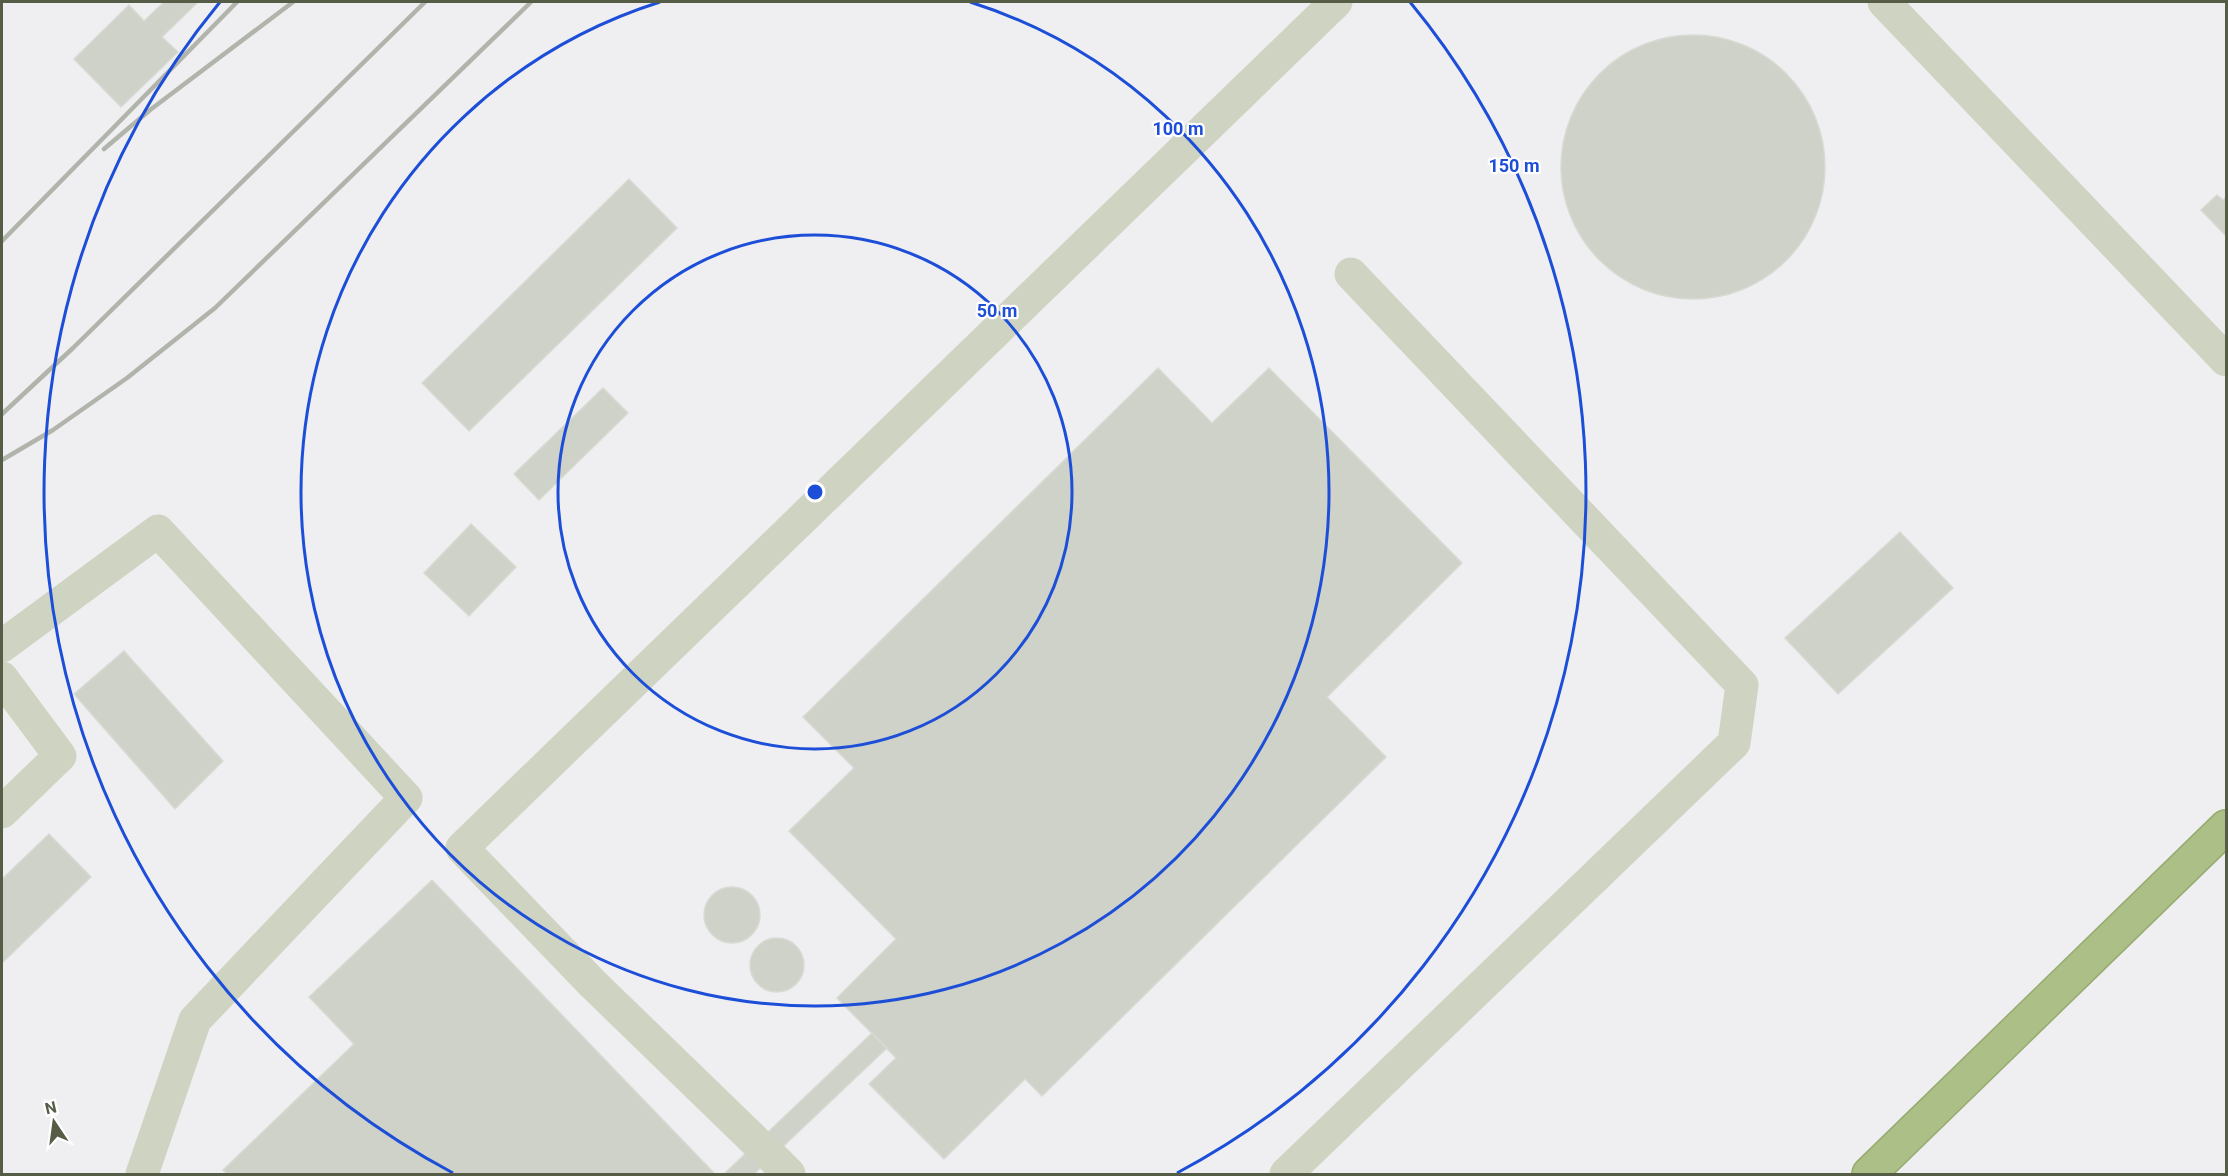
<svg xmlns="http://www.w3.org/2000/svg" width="2228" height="1176" font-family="Roboto,sans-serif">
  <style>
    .building { fill: #ced2c9; stroke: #d7dbd3; stroke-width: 1.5 }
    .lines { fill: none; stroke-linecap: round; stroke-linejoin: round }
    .highway-casing { stroke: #97ab71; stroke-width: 36 }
    .minor { stroke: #cfd4c2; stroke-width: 33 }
    .highway { stroke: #acbf86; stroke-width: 33 }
    .rail { stroke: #b0b4ab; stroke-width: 4.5 }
    .ring { fill: none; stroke: #1d4ed8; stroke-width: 3 }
    .centre { fill: #1d4ed8; stroke: #fff; stroke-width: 3 }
    .ring-label { font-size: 18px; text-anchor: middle; font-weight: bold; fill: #1d4ed8; stroke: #fff; stroke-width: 4.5; stroke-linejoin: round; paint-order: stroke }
  </style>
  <rect width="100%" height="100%" fill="#efeff2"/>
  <g class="building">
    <polygon points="164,2 198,2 162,37 178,52 121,107 74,59 129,5 144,21"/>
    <circle cx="1693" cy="167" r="132"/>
    <polygon points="629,179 677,228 469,431 422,383"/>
    <polygon points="2217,195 2223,200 2226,197 2226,236 2201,210"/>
    <polygon points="1158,368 1212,423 1269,368 1462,563 1327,697 1386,757 1042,1096 1025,1079 944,1159 869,1084 896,1058 837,998 896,939 789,831 854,768 803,717"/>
    <polygon points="603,388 628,413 539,500 514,474"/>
    <polygon points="471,524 516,567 469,616 424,573"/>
    <polygon points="1900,532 1953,588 1838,694 1785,638"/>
    <polygon points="124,651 223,761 175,809 74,694"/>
    <polygon points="49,834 91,877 2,963 2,879"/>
    <polygon points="432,880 561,1014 715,1174 227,1174 223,1170 354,1044 309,997"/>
    <circle cx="732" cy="915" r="28"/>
    <circle cx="777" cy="965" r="27"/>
    <polygon points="872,1033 887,1048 754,1174 724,1174"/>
  </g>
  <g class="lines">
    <defs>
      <polyline id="highway" points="1869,1174 2226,827"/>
    </defs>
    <use href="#highway" class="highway-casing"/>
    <g class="minor">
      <polyline points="1884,2 2226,360"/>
      <polyline points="2,646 158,531 406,798 195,1020 142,1174"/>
      <polyline points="2,678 60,756 2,812"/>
      <polyline points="757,1143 592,983 462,848 1336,2"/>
      <polyline points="772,1157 789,1174"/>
      <polyline points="1286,1174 1734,743 1742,685 1351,274"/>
    </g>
    <use href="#highway" class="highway"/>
    <g class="rail">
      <polyline points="104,149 150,110 293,2"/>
      <polyline points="2,241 237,2"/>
      <polyline points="2,414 73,348 425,2"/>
      <polyline points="2,460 53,430 127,378 215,308 531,2"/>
    </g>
  </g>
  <g class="ring">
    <circle cx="815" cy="492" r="257"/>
    <path d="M970 2A514 514 0 1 1 660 2"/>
    <path d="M453 1173A771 771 0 0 1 220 2M1410 2A771 771 0 0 1 1177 1173"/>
  </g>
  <circle cx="815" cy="492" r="9" class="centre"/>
  <g class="ring-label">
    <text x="1178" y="135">100 m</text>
    <text x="1514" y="172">150 m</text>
    <text x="997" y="317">50 m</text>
  </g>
  <rect width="2228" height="1176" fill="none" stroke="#565d47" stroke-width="6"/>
  <g transform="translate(54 1122) rotate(347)" stroke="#ffffff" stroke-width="4.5" paint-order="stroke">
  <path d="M0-4.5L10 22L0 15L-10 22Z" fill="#565d47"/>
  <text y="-9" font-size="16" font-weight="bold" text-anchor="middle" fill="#565d47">N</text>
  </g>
</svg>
